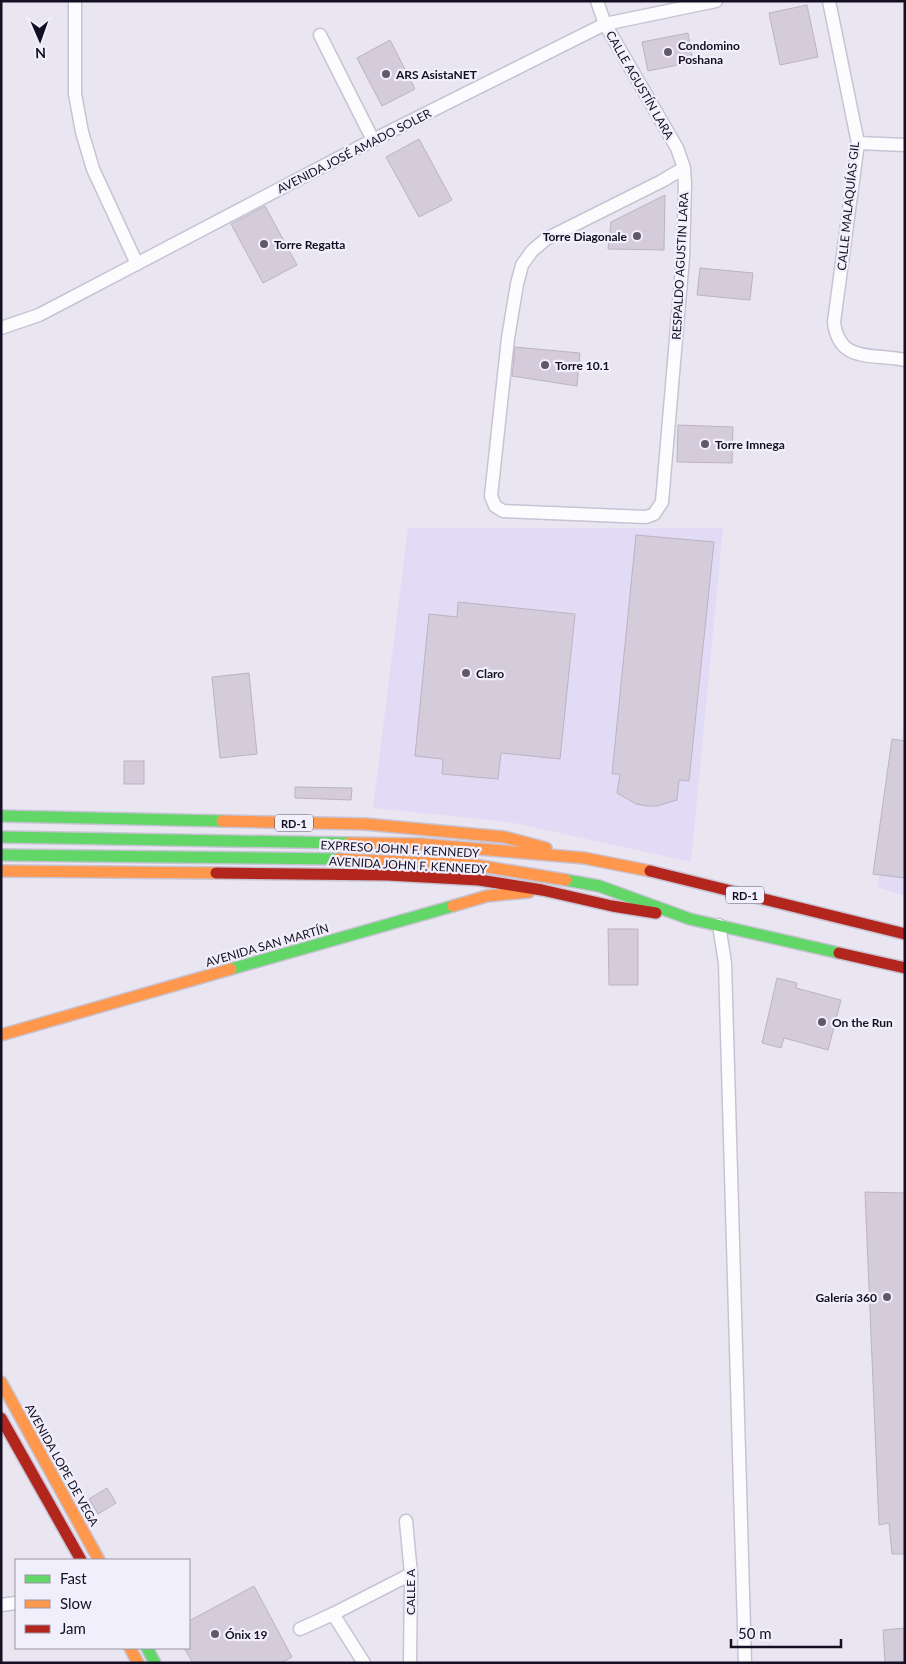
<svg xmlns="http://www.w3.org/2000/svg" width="906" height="1664" font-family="Lato,sans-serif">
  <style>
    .built { fill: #e1dbf6 }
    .building { fill: #d4ccdb; stroke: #bbb3c2 }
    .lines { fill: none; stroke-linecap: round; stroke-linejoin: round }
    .street-casing { stroke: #c7c3d4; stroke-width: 15 }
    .fast-casing { stroke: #c7c3d4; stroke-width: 14 }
    .slow-casing { stroke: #c7c3d4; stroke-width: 14 }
    .jam-casing { stroke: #c7c3d4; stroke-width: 14 }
    .street { stroke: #fcfbfd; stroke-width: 12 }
    .fast { stroke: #63d668; stroke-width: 11 }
    .slow { stroke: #ff974d; stroke-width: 11 }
    .jam { stroke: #b3261e; stroke-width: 11 }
    .poi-dot { fill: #5f5a6b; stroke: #f2effc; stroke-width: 2 }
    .labels { text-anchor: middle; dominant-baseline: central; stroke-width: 4.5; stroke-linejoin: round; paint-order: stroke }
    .shield { fill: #f2effc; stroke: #575264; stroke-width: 1 }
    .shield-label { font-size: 11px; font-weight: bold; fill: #150f23 }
    .poi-label { font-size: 12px; font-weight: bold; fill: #150f23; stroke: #f2effc; text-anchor: start }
    .street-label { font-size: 12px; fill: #150f23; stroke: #f2effc }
  </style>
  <rect width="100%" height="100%" fill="#e9e6f2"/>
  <g class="built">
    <polygon points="408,528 723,528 691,862 509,822 373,808"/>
    <polygon points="905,717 905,896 877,887"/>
  </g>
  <g class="building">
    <polygon points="807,5 818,57 780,65 769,13"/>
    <polygon points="688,33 693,62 648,71 642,42"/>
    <polygon points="390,40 415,89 382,106 357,58"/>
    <polygon points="419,139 452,200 419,217 386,157"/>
    <polygon points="665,195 664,250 608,249 611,222"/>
    <polygon points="265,206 297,265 263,283 231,224"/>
    <polygon points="700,268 753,273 750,300 697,295"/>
    <polygon points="515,347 580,353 577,386 512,376"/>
    <polygon points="678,425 733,427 732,463 677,462"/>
    <polygon points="636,535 714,542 689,781 679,780 677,800 657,806 647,806 636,804 617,793 620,774 612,774"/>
    <polygon points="458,602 575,614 560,759 501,753 498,779 442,774 443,759 415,756 429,614 457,617"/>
    <polygon points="249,673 257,754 220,758 212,677"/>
    <polygon points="892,739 905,741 905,878 873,874"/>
    <rect x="124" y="761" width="20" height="23"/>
    <polygon points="295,787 352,788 351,800 295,798"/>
    <polygon points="608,929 638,929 638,985 609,985"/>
    <polygon points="777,978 797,983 796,988 841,1000 828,1050 784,1038 781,1048 762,1043"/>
    <polygon points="865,1192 905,1193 905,1554 892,1554 889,1523 879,1525"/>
    <polygon points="107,1488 116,1503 98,1514 89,1499"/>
    <polygon points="254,1586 292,1657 281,1663 193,1663 184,1648 189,1648 189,1621"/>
    <polygon points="905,1628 905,1663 885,1663 883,1630"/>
  </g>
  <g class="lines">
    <defs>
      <g id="street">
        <polyline points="75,1 75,94 82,132 93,169 137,264"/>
        <polyline points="597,1 605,24 677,148 684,168 685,184 683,257 662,502 654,514 646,517 503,511 495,506 491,496 508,338 517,284 522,265 532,251 546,239 662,181 684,168"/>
        <path d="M829 1 858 143 834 322C839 364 873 353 905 360"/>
        <polyline points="320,35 373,140"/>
        <polyline points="858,143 905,145"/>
        <polyline points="1,328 39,315 373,140 605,24 716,1"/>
        <polyline points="719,925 725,963 745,1663"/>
        <polyline points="406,1521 411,1574 410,1663"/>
        <polyline points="1,1605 16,1603"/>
        <polyline points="333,1614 364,1663"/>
        <polyline points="300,1629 333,1614 411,1574"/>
      </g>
      <g id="fast">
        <polyline points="1,816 222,821"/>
        <polyline points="1,837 349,843"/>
        <polyline points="1,855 338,859"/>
        <polyline points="566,880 599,886 690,919 839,953"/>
        <polyline points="231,969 453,906"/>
        <polyline points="147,1648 155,1663"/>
      </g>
      <g id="slow">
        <polyline points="222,821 365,824 504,837 546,848"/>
        <polyline points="349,843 421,844 584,858 650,871"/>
        <polyline points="338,859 475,865 566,880"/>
        <polyline points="1,871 216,873"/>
        <polyline points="453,906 487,896 529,892"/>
        <polyline points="1,1035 231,969"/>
        <polyline points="1,1382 99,1560"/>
        <polyline points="130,1648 138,1663"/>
      </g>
      <g id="jam">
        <polyline points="650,871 905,934"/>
        <polyline points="216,873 388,875 479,880 542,890 612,906 656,913"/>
        <polyline points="839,953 905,968"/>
        <polyline points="1,1418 81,1560"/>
      </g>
    </defs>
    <use href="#street" class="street-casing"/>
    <use href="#fast" class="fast-casing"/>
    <use href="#slow" class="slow-casing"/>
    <use href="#jam" class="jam-casing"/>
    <use href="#street" class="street"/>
    <use href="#fast" class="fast"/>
    <use href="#slow" class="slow"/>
    <use href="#jam" class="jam"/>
  </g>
  <g class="poi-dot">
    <circle cx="668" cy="52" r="5"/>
    <circle cx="386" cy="74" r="5"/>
    <circle cx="637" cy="236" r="5"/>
    <circle cx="264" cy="244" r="5"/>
    <circle cx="545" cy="365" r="5"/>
    <circle cx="705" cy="444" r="5"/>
    <circle cx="466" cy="673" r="5"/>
    <circle cx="822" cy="1022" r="5"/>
    <circle cx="887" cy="1297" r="5"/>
    <circle cx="215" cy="1634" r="5"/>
  </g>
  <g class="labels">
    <g class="shield">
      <rect x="275" y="814.5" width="38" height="17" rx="4"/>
      <rect x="726" y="886.5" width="38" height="17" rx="4"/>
    </g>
    <g class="shield-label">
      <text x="294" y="823">RD-1</text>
      <text x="745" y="895">RD-1</text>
    </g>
    <g class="poi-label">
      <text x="678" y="45">Condomino<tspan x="678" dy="14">Poshana</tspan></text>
      <text x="396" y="74">ARS AsistaNET</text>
      <text x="627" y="236" text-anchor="end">Torre Diagonale</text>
      <text x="274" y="244">Torre Regatta</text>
      <text x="555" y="365">Torre 10.1</text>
      <text x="715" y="444">Torre Imnega</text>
      <text x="476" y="673">Claro</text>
      <text x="832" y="1022">On the Run</text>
      <text x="877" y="1297" text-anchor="end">Galería 360</text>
      <text x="225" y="1634">Ónix 19</text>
    </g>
    <g class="street-label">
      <text transform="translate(640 85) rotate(60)">CALLE AGUSTÍN LARA</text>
      <text transform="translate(354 151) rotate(-27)">AVENIDA JOSÉ AMADO SOLER</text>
      <text transform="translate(848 206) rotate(-84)">CALLE MALAQUÍAS GIL</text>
      <text transform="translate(680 266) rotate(-87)">RESPALDO AGUSTIN LARA</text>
      <text transform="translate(400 849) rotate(3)">EXPRESO JOHN F. KENNEDY</text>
      <text transform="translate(408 865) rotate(3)">AVENIDA JOHN F. KENNEDY</text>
      <text transform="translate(267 945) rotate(-16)">AVENIDA SAN MARTÍN</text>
      <text transform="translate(62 1465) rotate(61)">AVENIDA LOPE DE VEGA</text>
      <text transform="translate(410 1592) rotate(-90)">CALLE A</text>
    </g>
  </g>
  <rect width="906" height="1664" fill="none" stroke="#150f23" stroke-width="5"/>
  <rect x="15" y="1559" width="175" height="90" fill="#f2effc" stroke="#9a95a5"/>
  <rect x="25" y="1575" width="25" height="8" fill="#63d668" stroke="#9a95a5"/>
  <text x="60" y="1584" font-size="15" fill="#150f23">Fast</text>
  <rect x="25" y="1600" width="25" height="8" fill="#ff974d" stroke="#9a95a5"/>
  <text x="60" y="1609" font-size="15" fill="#150f23">Slow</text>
  <rect x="25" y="1625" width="25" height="8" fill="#b3261e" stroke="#9a95a5"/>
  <text x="60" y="1634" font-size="15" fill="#150f23">Jam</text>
  <g transform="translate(40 40) rotate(178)" stroke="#f2effc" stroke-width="4" paint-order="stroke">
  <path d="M0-4L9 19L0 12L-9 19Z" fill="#150f23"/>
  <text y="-8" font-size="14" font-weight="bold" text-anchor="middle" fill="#150f23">N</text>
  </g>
  <path d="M731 1639v8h110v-8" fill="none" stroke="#150f23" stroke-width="2.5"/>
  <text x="738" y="1639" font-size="15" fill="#150f23" stroke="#f2effc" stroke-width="4" paint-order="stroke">50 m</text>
</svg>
